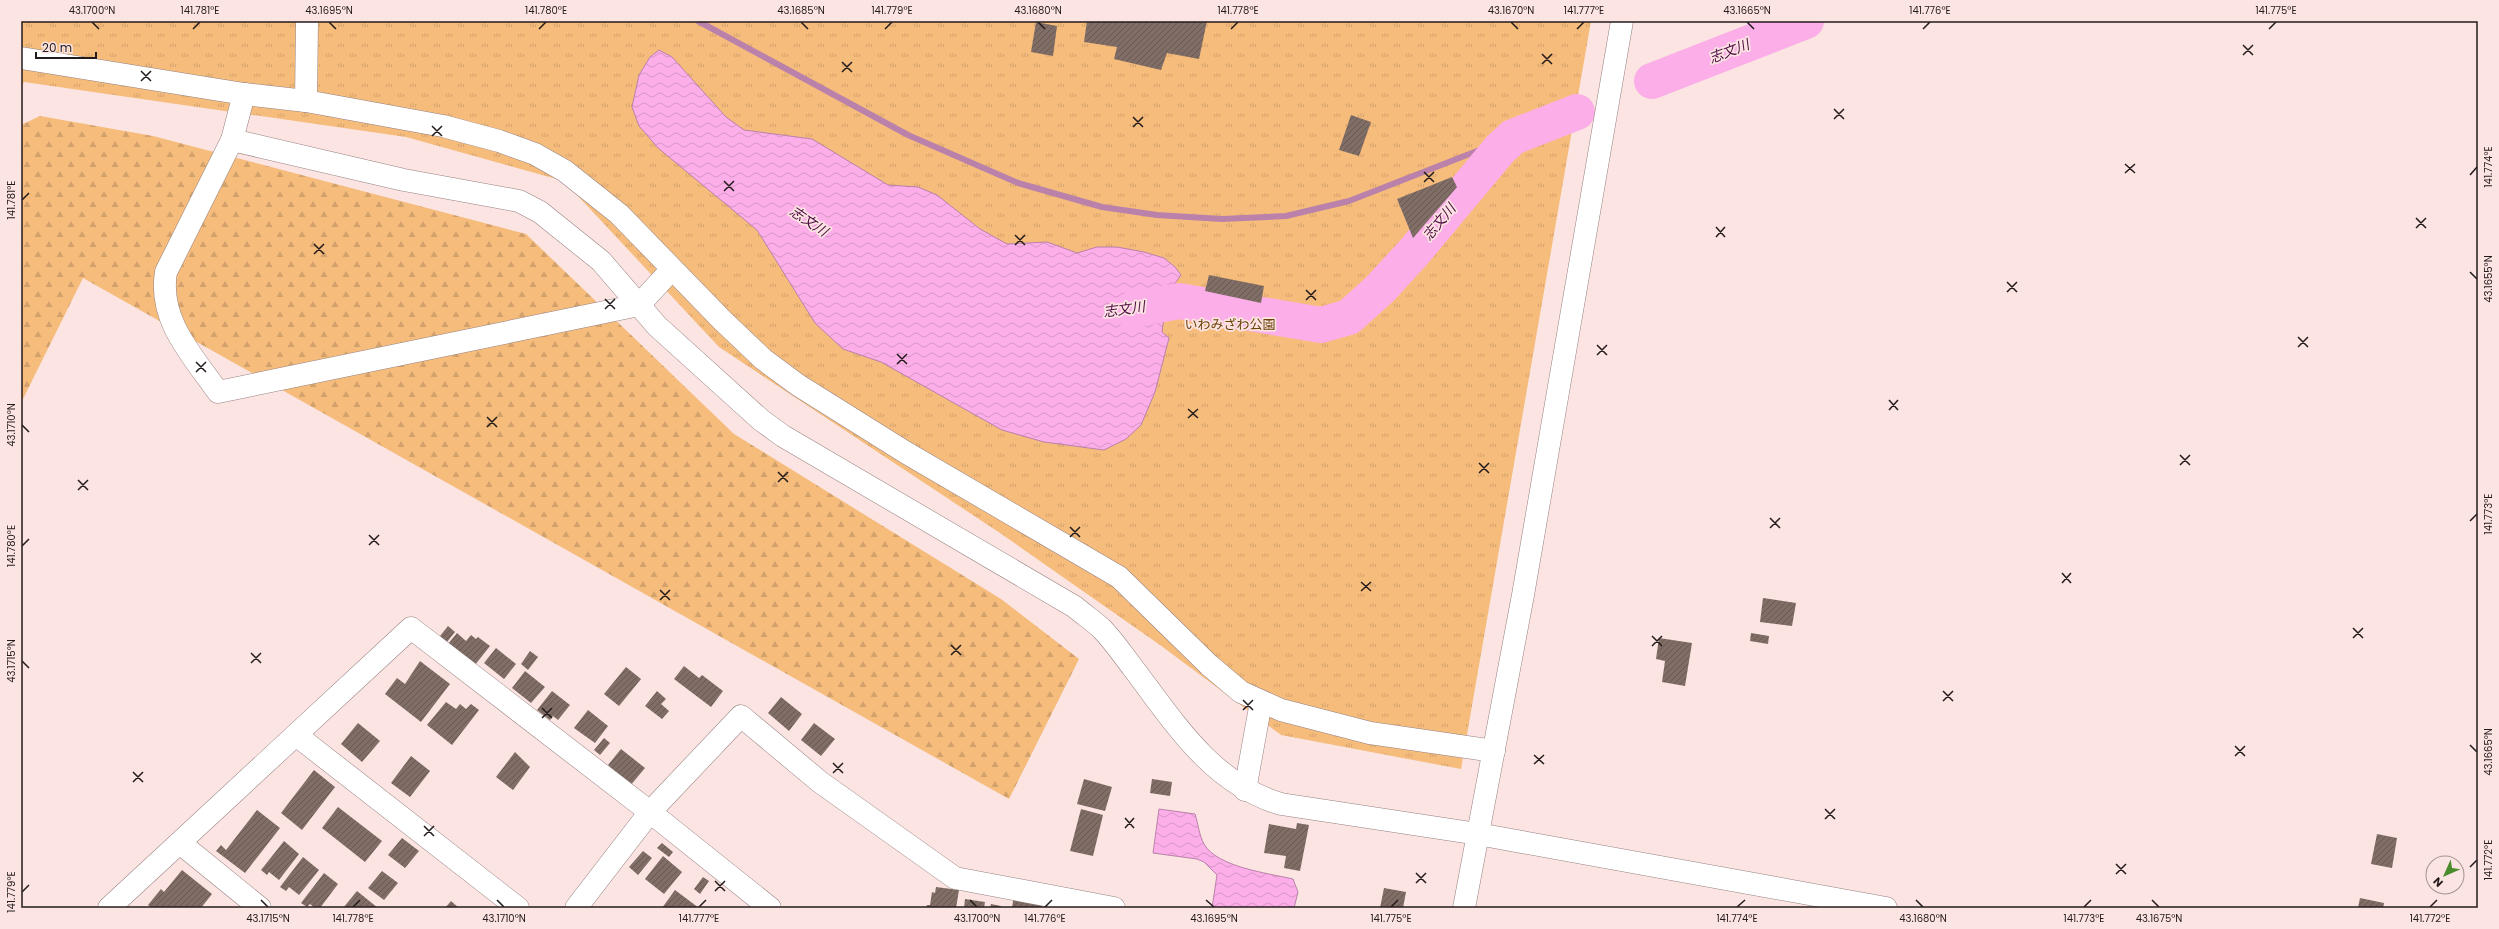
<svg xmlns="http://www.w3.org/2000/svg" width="2499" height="929" font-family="Poppins,'Noto Sans JP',sans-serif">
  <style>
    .forest { fill: url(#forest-firs) }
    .park { fill: url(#park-tufts) }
    .water { fill: url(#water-waves); stroke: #ba82aa }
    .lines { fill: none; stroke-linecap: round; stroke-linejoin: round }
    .stream { stroke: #ba82aa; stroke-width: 6 }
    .river { stroke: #fbaee8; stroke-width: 36 }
    .building { fill: url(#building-hatch) }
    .minor-casing { stroke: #968180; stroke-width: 23 }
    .minor { stroke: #fff; stroke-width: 22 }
    .ticks { fill: none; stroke: #231b1b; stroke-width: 1.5 }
    .labels { text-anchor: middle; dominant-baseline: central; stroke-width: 3.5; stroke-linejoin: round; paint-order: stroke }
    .park-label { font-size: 13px; fill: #6b4208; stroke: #fbe4e2 }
    .water-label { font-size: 14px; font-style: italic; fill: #4f0c44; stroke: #fbe4e2 }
    .neatline { fill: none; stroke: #231b1b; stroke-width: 1.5 }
    .ticks-label { font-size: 10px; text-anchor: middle; fill: #231b1b }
  </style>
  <defs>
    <pattern id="forest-firs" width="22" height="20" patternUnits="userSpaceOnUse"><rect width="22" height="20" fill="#f6bc7c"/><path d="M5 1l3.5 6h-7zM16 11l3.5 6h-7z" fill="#d3a16b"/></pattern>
    <pattern id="park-tufts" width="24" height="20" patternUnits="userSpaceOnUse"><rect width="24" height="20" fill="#f6bc7c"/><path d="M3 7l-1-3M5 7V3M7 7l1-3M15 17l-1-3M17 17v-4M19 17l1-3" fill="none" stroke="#d3a16b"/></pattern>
    <pattern id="water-waves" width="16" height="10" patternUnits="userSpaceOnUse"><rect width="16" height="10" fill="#fbaee8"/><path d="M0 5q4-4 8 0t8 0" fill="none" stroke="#d795c6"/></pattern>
    <pattern id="building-hatch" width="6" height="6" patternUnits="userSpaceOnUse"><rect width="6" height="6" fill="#806e66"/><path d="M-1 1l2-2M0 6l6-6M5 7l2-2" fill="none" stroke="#685a53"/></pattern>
  </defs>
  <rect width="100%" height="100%" fill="#fbe4e2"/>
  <polygon class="forest" points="40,116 153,136 526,234 734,434 1001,599 1079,659 1009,799 83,278 21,403 21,125"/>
  <polygon class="park" points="21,21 1591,21 1461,769 1281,735 1160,645 1000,533 719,347 564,181 406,137 24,82 21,87"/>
  <g class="water">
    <polygon points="659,50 672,57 726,117 744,130 812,139 888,185 918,187 937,195 980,229 1007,244 1047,242 1077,253 1097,247 1117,247 1144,252 1164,258 1175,267 1181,275 1173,286 1184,290 1172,315 1164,317 1162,332 1169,338 1155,392 1141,425 1126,439 1104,450 1044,442 1002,430 881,362 843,349 815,323 757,230 658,148 639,126 632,107 639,75 650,57"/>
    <path d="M1159 809 1195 814C1198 823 1199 835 1204 844 1217 867 1267 873 1293 879L1298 892 1294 908H1212L1217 875 1204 862 1197 859 1153 853Z"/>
  </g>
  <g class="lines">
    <polyline class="stream" points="698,21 908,135 1018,183 1102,207 1157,215 1222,219 1286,216 1349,201 1513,137"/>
    <g class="river">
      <polyline points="1652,81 1806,21"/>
      <polyline points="1131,310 1179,301 1321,325 1349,317 1380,289 1414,252 1500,149 1513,137 1577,112"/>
    </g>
  </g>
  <g class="building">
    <polygon points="1087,21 1207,21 1199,59 1167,53 1161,70 1114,59 1117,47 1084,42"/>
    <polygon points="1036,22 1057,26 1053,56 1031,52"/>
    <polygon points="1351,115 1371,122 1359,156 1339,150"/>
    <polygon points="1452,177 1457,187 1413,238 1397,199"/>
    <polygon points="1209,275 1264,286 1261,303 1205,291"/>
    <polygon points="1763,598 1796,603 1792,626 1760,622"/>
    <polygon points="448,626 455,632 447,642 440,636"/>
    <polygon points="457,633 466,641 471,635 476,639 478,637 490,646 475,665 448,644"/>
    <polygon points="1751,633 1769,636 1768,644 1750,641"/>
    <polygon points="1659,638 1692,643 1685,686 1662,682 1665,661 1656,659"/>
    <polygon points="496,648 516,664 504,679 484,663"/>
    <polygon points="530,651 538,657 528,670 521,664"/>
    <polygon points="420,661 450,684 421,722 385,694 397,678 405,684"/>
    <polygon points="684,666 699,678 702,675 723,691 711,707 674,679"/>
    <polygon points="626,667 641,679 619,706 604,694"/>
    <polygon points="525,671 545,687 531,703 512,688"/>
    <polygon points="552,691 570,705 558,720 553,716 550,720 537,710"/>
    <polygon points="657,691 666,699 661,704 669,711 662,719 645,706"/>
    <polygon points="781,697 802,714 789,731 768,713"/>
    <polygon points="446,702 456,709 460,704 466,709 471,704 479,710 452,745 427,725"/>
    <polygon points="588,710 608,726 595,743 574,728"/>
    <polygon points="358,723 380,741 362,762 341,744"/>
    <polygon points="814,723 835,739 821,756 801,740"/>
    <polygon points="604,738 610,743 600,755 594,750"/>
    <polygon points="621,749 645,768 630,786 608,765"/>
    <polygon points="515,752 530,767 513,790 496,777"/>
    <polygon points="411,756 430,771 410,797 391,783"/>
    <polygon points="314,770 335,787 302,830 281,813"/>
    <polygon points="1084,779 1112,787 1105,811 1077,804"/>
    <polygon points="1152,779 1172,782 1170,796 1150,793"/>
    <polygon points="338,807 382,841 365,862 322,828"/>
    <polygon points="1081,809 1103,815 1093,856 1070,851"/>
    <polygon points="257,810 280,828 245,873 216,851 221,845 226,850"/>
    <polygon points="1297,823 1309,825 1300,871 1284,868 1286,856 1264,853 1269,824 1296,829"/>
    <polygon points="2377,834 2397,838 2392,868 2371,864"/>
    <polygon points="402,838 419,851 405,868 388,855"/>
    <polygon points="284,841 299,854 279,880 269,872 267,875 261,870"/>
    <polygon points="662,843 673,852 669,857 657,848"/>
    <polygon points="643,851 652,858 638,875 629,867"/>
    <polygon points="663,856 682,872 664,894 645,879"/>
    <polygon points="303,857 319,870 299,895 289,887 286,891 280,887"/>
    <polygon points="182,870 212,894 201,908 152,908 148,905 161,889 164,892"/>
    <polygon points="382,871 398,883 384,900 368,888"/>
    <polygon points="324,873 338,884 320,908 315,908 310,904 307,907 301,903"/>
    <polygon points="703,877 709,881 700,894 694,889"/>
    <polygon points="936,887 959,890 956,908 926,908 927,905 930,905 932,892 935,893"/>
    <polygon points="1384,888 1406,892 1403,908 1380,908"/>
    <polygon points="675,890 699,908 662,908"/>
    <polygon points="357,891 378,908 343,908"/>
    <polygon points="1014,895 1043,900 1042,908 1012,908"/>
    <polygon points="2360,898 2384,903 2383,908 2358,908"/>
    <polygon points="965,899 985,902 984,908 964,908"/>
    <polygon points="451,901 459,908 445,908"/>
    <polygon points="991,904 1001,906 1000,908 990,908"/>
  </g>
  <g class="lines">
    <defs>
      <g id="minor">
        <polyline points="21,58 244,94 306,101 443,126 499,141 535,154 565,171 619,214 722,320 763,359 798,385 905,452 1119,577 1209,665 1241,692 1281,710 1370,733 1494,751"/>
        <path d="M244 94 232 140 404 180 519 201 540 212 601 261 657 326 761 420 783 436 1075 607C1083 614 1092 620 1101 628 1113 640 1123 655 1133 668 1174 722 1212 784 1281 804L1478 834 1886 908"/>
        <polyline points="306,101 307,21"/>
        <path d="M232 140 166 272C158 320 192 355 218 392L639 305 672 269"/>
        <polyline points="296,735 518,908"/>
        <polyline points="1245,790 1261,702"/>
        <polyline points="180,843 260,908"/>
        <polyline points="109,908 411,628 650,812 770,908"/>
        <polyline points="576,908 650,812 741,716 820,782 955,878 1114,908"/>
        <polyline points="1464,908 1523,595 1622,21"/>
      </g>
    </defs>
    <use href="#minor" class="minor-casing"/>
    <use href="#minor" class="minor"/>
  </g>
  <path class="ticks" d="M92 22 99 29M329 22 336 29M801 22 808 29M1038 22 1045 29M1511 22 1518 29M1747 22 1754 29M193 29 200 22M539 29 546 22M885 29 892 22M1231 29 1238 22M1577 29 1584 22M1923 29 1930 22M2269 29 2276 22M2243 45 2253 55M1542 54 1552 64M2243 55 2253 45M842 62 852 72M1542 64 1552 54M141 71 151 81M842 72 852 62M141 81 151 71M1834 109 1844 119M1133 117 1143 127M1834 119 1844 109M432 126 442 136M1133 127 1143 117M432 136 442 126M2125 164 2135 173M1424 172 1434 182M2125 173 2135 164M2470 175 2477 167M724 181 734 191M1424 182 1434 172M724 191 734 181M22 200 29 193M2416 218 2426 228M1716 227 1725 237M2416 228 2426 218M1015 235 1025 245M1716 237 1725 227M314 244 324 254M1015 245 1025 235M314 254 324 244M2470 272 2477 279M2007 282 2017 292M1306 290 1316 300M2007 292 2017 282M605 299 615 309M1306 300 1316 290M605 309 615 299M2298 337 2308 347M1597 345 1607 355M2298 347 2308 337M897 354 907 364M1597 355 1607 345M196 362 206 372M897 364 907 354M196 372 206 362M1889 400 1898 410M1188 409 1198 418M1889 410 1898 400M487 417 497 427M1188 418 1198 409M22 425 29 432M487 427 497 417M2180 455 2190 465M1479 463 1489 473M2180 465 2190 455M778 472 788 482M1479 473 1489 463M78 480 88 490M778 482 788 472M78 490 88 480M1770 518 1780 528M2470 521 2477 514M1070 527 1080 537M1770 528 1780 518M369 535 379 545M1070 537 1080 527M369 545 379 535M22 546 29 539M2062 573 2071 583M1361 582 1371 591M2062 583 2071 573M660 590 670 600M1361 591 1371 582M660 600 670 590M2353 628 2363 638M1652 636 1662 646M2353 638 2363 628M951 645 961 655M1652 646 1662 636M251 653 261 663M951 655 961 645M22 661 29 668M251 663 261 653M1943 691 1953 701M1243 700 1253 710M1943 701 1953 691M542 708 552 718M1243 710 1253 700M542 718 552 708M2470 745 2477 752M2235 746 2245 756M1534 755 1544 764M2235 756 2245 746M833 763 843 773M1534 764 1544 755M133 772 143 782M833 773 843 763M133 782 143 772M1825 809 1835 819M1125 818 1134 828M1825 819 1835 809M424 826 434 836M1125 828 1134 818M424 836 434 826M2116 864 2126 874M2470 867 2477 860M1416 873 1426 883M2116 874 2126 864M715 881 725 891M1416 883 1426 873M715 891 725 881M22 892 29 885M261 900 268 907M497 900 504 907M970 900 977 907M1206 900 1214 907M1916 900 1923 907M2152 900 2159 907M353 907 360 900M699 907 706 900M1045 907 1052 900M1391 907 1398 900M1737 907 1745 900M2084 907 2091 900M2430 907 2437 900"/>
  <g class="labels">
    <g class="park-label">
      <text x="1230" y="324">いわみざわ公園</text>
    </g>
    <g class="water-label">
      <text transform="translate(1729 51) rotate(-21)">志文川</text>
      <text transform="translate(809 221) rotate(34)">志文川</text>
      <text transform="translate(1439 222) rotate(-50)">志文川</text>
      <text transform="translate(1124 309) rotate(-8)">志文川</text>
    </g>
  </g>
  <rect width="2499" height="929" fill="none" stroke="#fbe4e2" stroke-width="44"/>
  <g transform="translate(2445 875) rotate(225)"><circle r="19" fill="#fbe4e2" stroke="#a59492"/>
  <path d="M0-3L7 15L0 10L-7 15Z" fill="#4a8b2d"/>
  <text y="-6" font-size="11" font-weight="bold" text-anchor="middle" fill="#231b1b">N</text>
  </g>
  <path d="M36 52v6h60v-6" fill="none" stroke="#231b1b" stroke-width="2"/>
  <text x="42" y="52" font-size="12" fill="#231b1b" stroke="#fbe4e2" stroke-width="3" paint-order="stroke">20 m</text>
  <rect x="22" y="22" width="2455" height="885" class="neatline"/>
  <g class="ticks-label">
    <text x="92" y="14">43.1700°N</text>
    <text x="200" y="14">141.781°E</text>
    <text x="329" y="14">43.1695°N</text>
    <text x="546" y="14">141.780°E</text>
    <text x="801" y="14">43.1685°N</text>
    <text x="892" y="14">141.779°E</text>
    <text x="1038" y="14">43.1680°N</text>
    <text x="1238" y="14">141.778°E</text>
    <text x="1511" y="14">43.1670°N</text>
    <text x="1584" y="14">141.777°E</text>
    <text x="1747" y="14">43.1665°N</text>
    <text x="1930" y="14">141.776°E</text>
    <text x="2276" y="14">141.775°E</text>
    <text transform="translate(2488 167) rotate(-90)" y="4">141.774°E</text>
    <text transform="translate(11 200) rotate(-90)" y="4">141.781°E</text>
    <text transform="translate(2488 279) rotate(-90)" y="4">43.1655°N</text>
    <text transform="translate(11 425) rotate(-90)" y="4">43.1710°N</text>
    <text transform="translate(2488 514) rotate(-90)" y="4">141.773°E</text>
    <text transform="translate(11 546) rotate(-90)" y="4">141.780°E</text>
    <text transform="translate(11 661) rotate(-90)" y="4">43.1715°N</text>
    <text transform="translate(2488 752) rotate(-90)" y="4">43.1665°N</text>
    <text transform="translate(2488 860) rotate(-90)" y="4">141.772°E</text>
    <text transform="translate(11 892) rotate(-90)" y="4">141.779°E</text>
    <text x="268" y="922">43.1715°N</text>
    <text x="353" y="922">141.778°E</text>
    <text x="504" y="922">43.1710°N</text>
    <text x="699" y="922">141.777°E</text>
    <text x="977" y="922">43.1700°N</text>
    <text x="1045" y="922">141.776°E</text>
    <text x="1214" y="922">43.1695°N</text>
    <text x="1391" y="922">141.775°E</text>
    <text x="1737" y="922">141.774°E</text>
    <text x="1923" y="922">43.1680°N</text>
    <text x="2084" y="922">141.773°E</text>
    <text x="2159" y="922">43.1675°N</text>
    <text x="2430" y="922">141.772°E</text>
  </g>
</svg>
